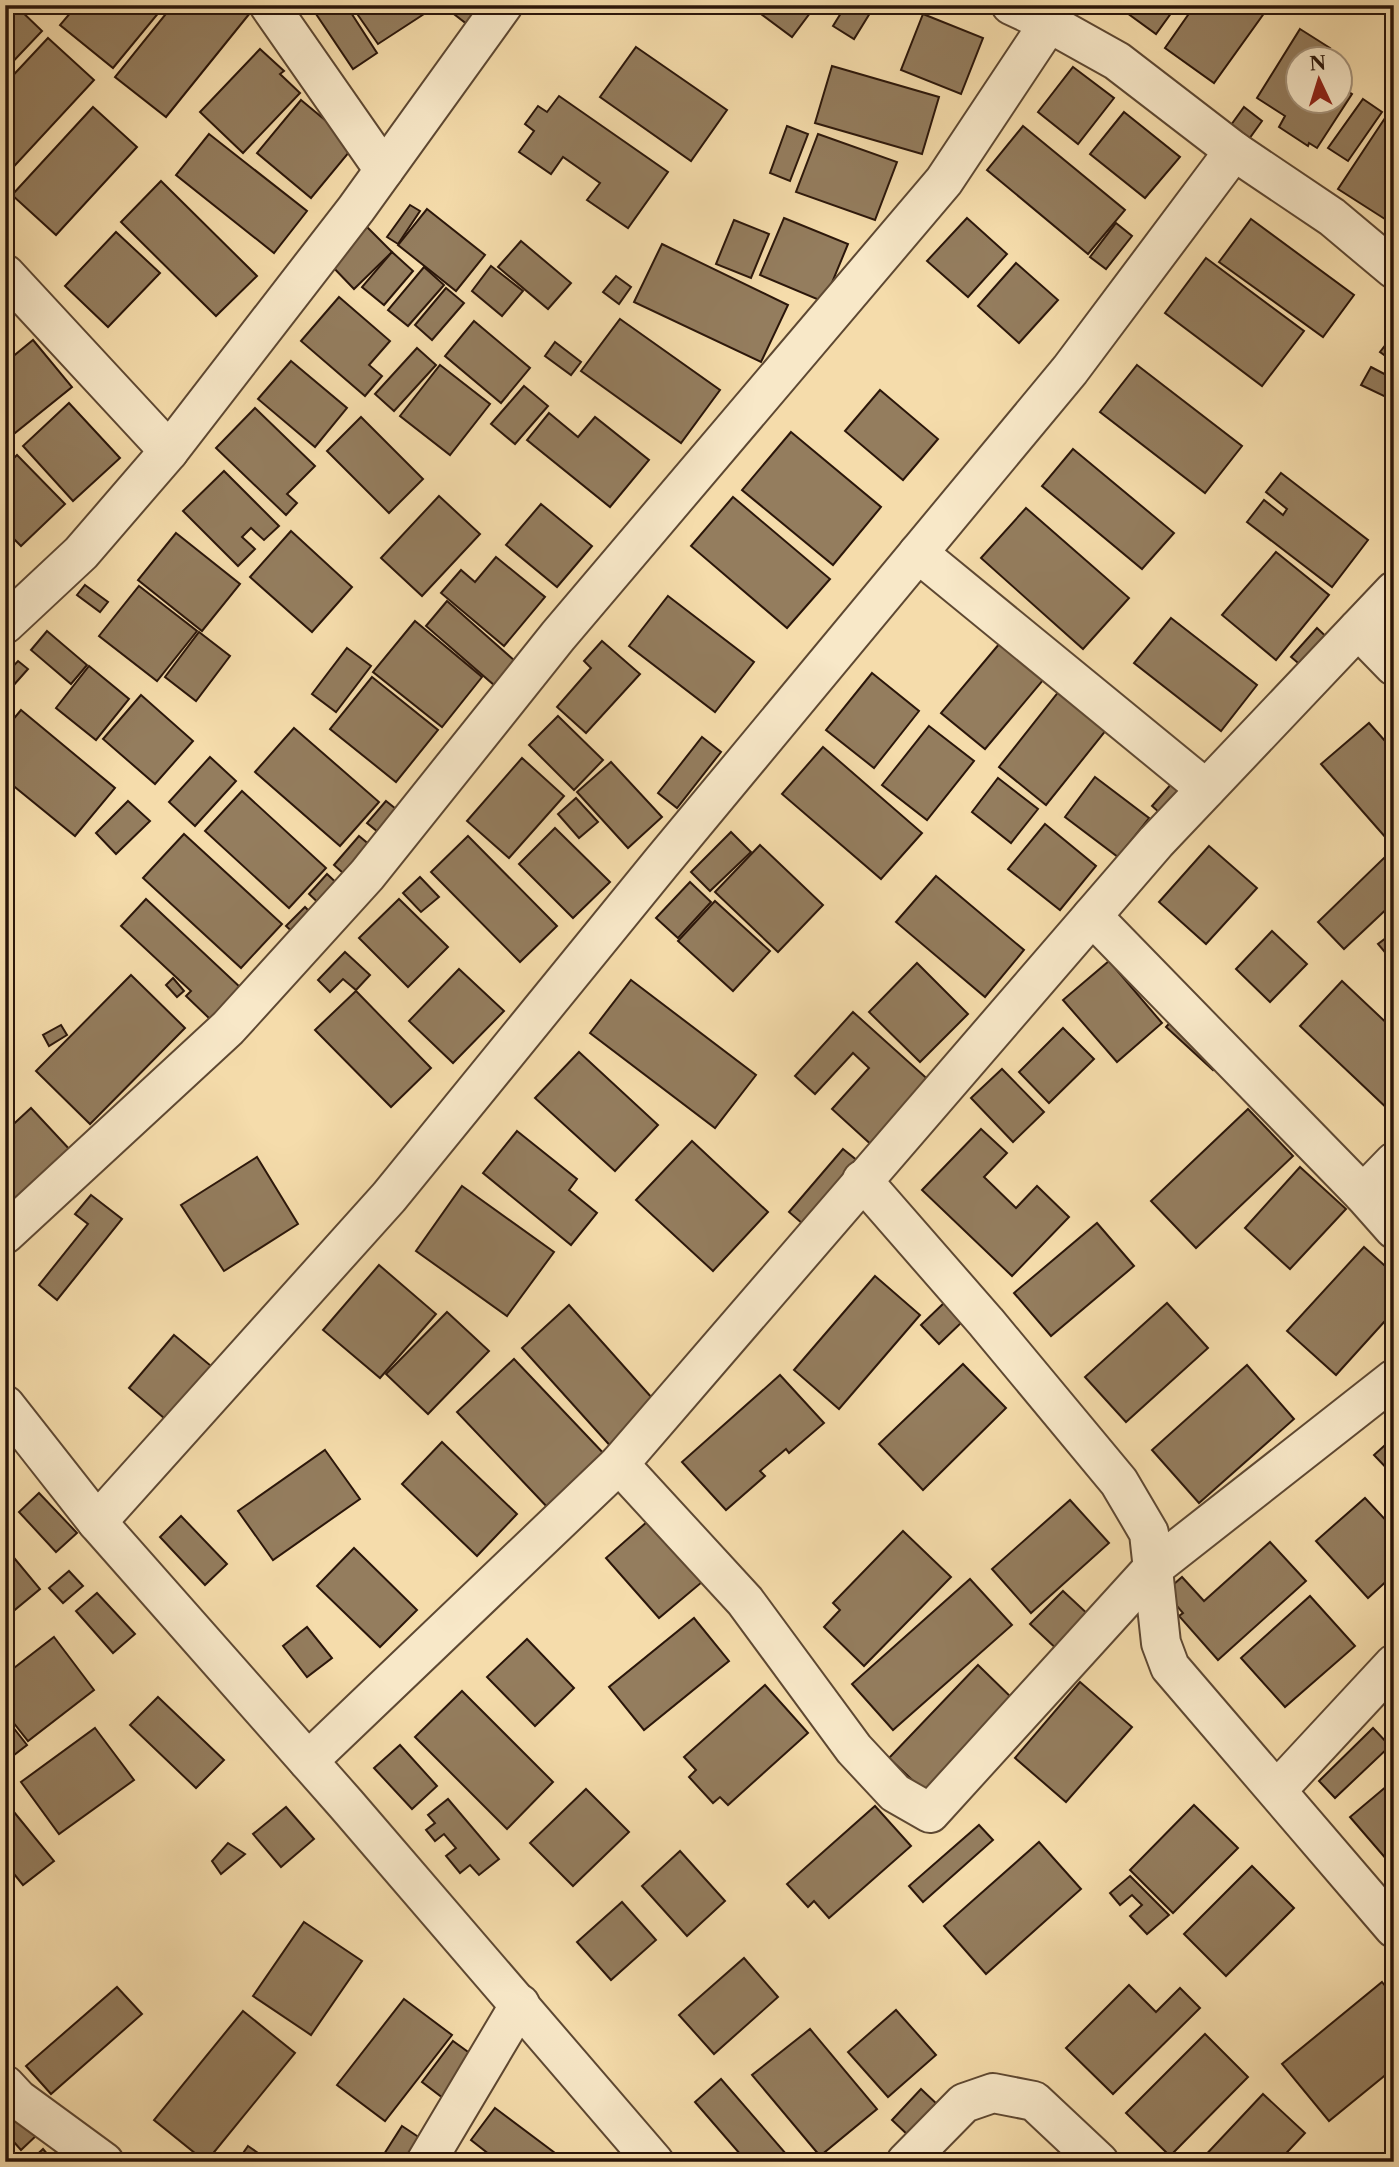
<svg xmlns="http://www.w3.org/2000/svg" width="1399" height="2167" font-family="'Libre Caslon Text',serif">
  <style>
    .building { fill: #947d5e; stroke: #2b160a; stroke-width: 2 }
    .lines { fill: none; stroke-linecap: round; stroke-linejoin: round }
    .minor-casing { stroke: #5e4832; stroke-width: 42 }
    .minor { stroke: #f8e8c8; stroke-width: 38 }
  </style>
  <rect width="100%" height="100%" fill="#f5dcab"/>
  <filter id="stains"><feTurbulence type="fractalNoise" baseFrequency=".00286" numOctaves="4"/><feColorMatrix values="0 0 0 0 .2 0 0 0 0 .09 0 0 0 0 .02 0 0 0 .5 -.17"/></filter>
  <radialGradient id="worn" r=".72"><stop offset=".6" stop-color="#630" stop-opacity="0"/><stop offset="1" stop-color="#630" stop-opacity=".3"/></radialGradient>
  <g class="building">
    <polygon points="5,5 15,5 42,31 5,70"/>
    <polygon points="77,5 165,5 113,68 60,25"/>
    <polygon points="173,5 241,5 250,13 166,117 115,77"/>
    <polygon points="310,5 346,5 377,53 353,69"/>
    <polygon points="351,5 418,5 424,14 378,44"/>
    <polygon points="454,5 490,5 472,28 450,11"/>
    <polygon points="749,5 816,5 792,37"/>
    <polygon points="846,5 875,5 854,39 833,26"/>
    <polygon points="1116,5 1177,5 1156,34"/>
    <polygon points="1195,5 1270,5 1214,83 1165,48"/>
    <polygon points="923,14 983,38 961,94 901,70"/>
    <polygon points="1300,29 1330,48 1323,60 1298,60 1298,102 1340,102 1340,86 1352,94 1317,148 1309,143 1308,146 1279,127 1285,116 1257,98"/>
    <polygon points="48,38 94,80 6,175 5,84"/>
    <polygon points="636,47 727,110 691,161 600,97"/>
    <polygon points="260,49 284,71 280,74 300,93 243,153 200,112"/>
    <polygon points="832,66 939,97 922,154 815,123"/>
    <polygon points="1073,67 1114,98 1078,144 1038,112"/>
    <polygon points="559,96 668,172 628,228 587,200 600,183 563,157 551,174 519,152 534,131 525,124 538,106 547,112"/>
    <polygon points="1363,99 1382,112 1348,161 1328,148"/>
    <polygon points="301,100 355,145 311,198 257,153"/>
    <polygon points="93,107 137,147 56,235 12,195"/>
    <polygon points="1244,107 1262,121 1249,139 1231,125"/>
    <polygon points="1124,112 1180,157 1145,198 1090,154"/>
    <polygon points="1389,112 1394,115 1394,212 1388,221 1338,189"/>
    <polygon points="787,126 808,134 790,181 770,173"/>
    <polygon points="1023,126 1125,210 1088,254 987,170"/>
    <polygon points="209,134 307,211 274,253 176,175"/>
    <polygon points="818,134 897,162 875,220 796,192"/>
    <polygon points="161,181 257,276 216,316 121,222"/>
    <polygon points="410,205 420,211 398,244 387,237"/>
    <polygon points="427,209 485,255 456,291 398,245"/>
    <polygon points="784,218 848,244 824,302 760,275"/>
    <polygon points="967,218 1007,254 968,297 927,261"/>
    <polygon points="1251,219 1354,295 1323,337 1219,262"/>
    <polygon points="734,220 769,234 751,278 716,264"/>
    <polygon points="1116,223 1132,236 1106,269 1090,257"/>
    <polygon points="367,227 392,252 354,289 329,263"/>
    <polygon points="116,232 160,273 108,327 65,286"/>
    <polygon points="521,241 571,283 548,309 498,267"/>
    <polygon points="662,244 788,305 761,362 634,302"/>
    <polygon points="392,252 413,271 384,305 362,287"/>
    <polygon points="1206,258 1304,331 1262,386 1165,313"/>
    <polygon points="1016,263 1058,300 1019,343 978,306"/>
    <polygon points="491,266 523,291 502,316 472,291"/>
    <polygon points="424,267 444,285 408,326 388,310"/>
    <polygon points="616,276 631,287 619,304 603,292"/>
    <polygon points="446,288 464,303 432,340 415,325"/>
    <polygon points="339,297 390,341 369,365 382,376 365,396 301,341"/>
    <polygon points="620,319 720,390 681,443 581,371"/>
    <polygon points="474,321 530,368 501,403 445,356"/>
    <polygon points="1394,334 1394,362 1380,352"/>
    <polygon points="33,340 72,387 10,437 5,431 5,363"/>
    <polygon points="555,342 581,362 571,375 545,356"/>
    <polygon points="417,348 436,365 394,411 375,394"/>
    <polygon points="291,361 347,408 315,447 258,399"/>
    <polygon points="440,365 490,404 450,455 400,416"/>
    <polygon points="1137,365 1242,446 1205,493 1100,412"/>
    <polygon points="1371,367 1394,379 1386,397 1361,385"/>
    <polygon points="524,386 548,406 515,444 491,424"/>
    <polygon points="880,390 938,439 903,480 845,431"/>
    <polygon points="69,403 120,458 73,501 23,446"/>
    <polygon points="255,408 315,466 287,494 297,503 286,515 216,448"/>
    <polygon points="549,413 578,437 595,417 649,460 610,507 527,440"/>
    <polygon points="361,417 423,479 389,513 327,451"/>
    <polygon points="791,432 881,507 833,565 742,490"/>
    <polygon points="1073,449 1174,533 1142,569 1042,486"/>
    <polygon points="17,455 65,504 21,546 5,530 5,467"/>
    <polygon points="224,471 279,526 264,540 251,528 242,537 255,549 238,566 183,511"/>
    <polygon points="1281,473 1368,540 1332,587 1247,522 1264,500 1283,515 1287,509 1266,492"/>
    <polygon points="439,496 480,534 422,596 381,558"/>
    <polygon points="733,497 830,579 787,628 691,546"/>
    <polygon points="541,504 592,546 557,587 506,545"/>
    <polygon points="1026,508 1129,598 1083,649 981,558"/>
    <polygon points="291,531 352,587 312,632 250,577"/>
    <polygon points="176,533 240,584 202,631 138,580"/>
    <polygon points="1276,552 1329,595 1276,660 1222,615"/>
    <polygon points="496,557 545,597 504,646 441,593 461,570 475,582"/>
    <polygon points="85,585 108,602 100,612 77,595"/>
    <polygon points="139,586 197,631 157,681 99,636"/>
    <polygon points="668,596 754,662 715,712 629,646"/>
    <polygon points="447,601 515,661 494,685 426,626"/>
    <polygon points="1171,618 1257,685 1221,731 1134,663"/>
    <polygon points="415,621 482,677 442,727 373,672"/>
    <polygon points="1317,628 1335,645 1310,673 1291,657"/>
    <polygon points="47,631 87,665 71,684 31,650"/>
    <polygon points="199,632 230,656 196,701 165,677"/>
    <polygon points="602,641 640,674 586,733 557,707 591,668 584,661"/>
    <polygon points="1000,643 1044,679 985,749 941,713"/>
    <polygon points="347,648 371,666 336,712 312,694"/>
    <polygon points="18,661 28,669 12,687 5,681 5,675"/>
    <polygon points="89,666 129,699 96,740 56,708"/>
    <polygon points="872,673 919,711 874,768 826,730"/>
    <polygon points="372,677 438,730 396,782 330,729"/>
    <polygon points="1060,690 1107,729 1046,805 999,767"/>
    <polygon points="141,695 193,741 155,784 103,739"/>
    <polygon points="21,710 115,788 75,836 5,779 5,729"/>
    <polygon points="558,716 603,760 574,790 529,745"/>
    <polygon points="1369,723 1394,751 1394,847 1321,764"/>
    <polygon points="929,726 974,761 927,820 882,785"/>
    <polygon points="294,728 379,802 340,846 255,772"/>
    <polygon points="702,737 721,752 677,808 658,793"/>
    <polygon points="823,747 922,833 881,879 782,794"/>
    <polygon points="210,757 236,781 195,826 169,802"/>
    <polygon points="522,758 564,796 509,858 467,821"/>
    <polygon points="611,762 662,817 628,848 577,792"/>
    <polygon points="1095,777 1149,818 1118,857 1065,817"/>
    <polygon points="998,778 1038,809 1011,843 972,812"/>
    <polygon points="1173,782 1190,796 1169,821 1152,806"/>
    <polygon points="242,791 326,868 289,908 205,831"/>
    <polygon points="576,798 598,822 579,838 558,814"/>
    <polygon points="128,801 150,821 116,854 96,833"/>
    <polygon points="386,801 406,817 388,840 367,823"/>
    <polygon points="1045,824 1096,866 1060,910 1008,869"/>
    <polygon points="555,828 610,882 573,918 519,864"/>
    <polygon points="731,832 751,852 710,891 691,872"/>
    <polygon points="184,834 282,924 241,968 143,878"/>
    <polygon points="359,836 377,851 352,881 334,865"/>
    <polygon points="468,836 557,926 520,962 431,872"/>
    <polygon points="760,845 823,905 778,952 715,892"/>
    <polygon points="1209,846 1257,888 1206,944 1159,902"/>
    <polygon points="1387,855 1394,861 1394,902 1344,949 1318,922"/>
    <polygon points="327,874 344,890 325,909 309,894"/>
    <polygon points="936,876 1024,950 985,997 896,922"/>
    <polygon points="420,877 439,897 421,912 403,893"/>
    <polygon points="690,882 711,902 678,938 656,918"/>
    <polygon points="146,899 241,988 211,1020 186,996 191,991 121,926"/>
    <polygon points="399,899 448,947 408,987 359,938"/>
    <polygon points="715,901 770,951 733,991 678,941"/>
    <polygon points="305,907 315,917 297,936 286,926"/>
    <polygon points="1272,931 1307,964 1270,1002 1236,969"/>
    <polygon points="1394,932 1394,963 1378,944"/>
    <polygon points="345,952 370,975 356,990 343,979 330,992 318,980"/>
    <polygon points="1109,961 1162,1023 1117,1062 1063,1000"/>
    <polygon points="917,963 968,1014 920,1062 869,1012"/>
    <polygon points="459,969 504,1011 453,1063 409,1021"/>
    <polygon points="131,975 185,1028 90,1124 36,1071"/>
    <polygon points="173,978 184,991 177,997 166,985"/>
    <polygon points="631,980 756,1075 715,1128 590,1033"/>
    <polygon points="1342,981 1394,1030 1394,1109 1391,1112 1300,1026"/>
    <polygon points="356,991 431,1068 391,1107 315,1030"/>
    <polygon points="853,1012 933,1084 875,1148 832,1109 869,1068 853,1053 815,1094 795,1076"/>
    <polygon points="1175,1017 1223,1060 1213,1070 1166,1027"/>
    <polygon points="61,1025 67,1035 49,1046 43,1035"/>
    <polygon points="1063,1028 1094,1059 1049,1103 1019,1072"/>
    <polygon points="579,1052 658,1125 615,1171 535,1098"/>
    <polygon points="1002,1069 1044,1112 1013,1142 971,1098"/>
    <polygon points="31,1108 72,1152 5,1214 5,1132"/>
    <polygon points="1248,1109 1293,1156 1196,1248 1151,1201"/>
    <polygon points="981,1129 1007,1153 984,1177 1016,1208 1037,1186 1069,1217 1012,1276 922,1190"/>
    <polygon points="517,1131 577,1179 569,1190 597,1213 571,1245 483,1173"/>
    <polygon points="692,1141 768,1212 713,1271 636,1200"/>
    <polygon points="843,1149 864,1166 810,1230 789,1212"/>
    <polygon points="257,1157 298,1224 224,1271 181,1205"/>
    <polygon points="1300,1167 1346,1209 1290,1269 1245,1228"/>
    <polygon points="462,1186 554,1252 507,1316 416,1251"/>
    <polygon points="91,1195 122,1219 57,1300 39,1285 88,1224 75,1214"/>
    <polygon points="1097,1223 1134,1266 1051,1336 1014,1293"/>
    <polygon points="1364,1247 1394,1274 1394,1311 1336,1375 1287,1331"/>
    <polygon points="379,1265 436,1314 380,1378 323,1330"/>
    <polygon points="875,1276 920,1315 839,1409 794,1370"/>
    <polygon points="945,1302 963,1321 939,1344 921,1325"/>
    <polygon points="1167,1303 1208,1348 1126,1422 1085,1377"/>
    <polygon points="569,1305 661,1408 614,1450 522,1348"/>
    <polygon points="447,1312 489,1351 428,1414 386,1374"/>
    <polygon points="174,1335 217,1371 171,1424 129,1388"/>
    <polygon points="514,1359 607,1457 550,1510 457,1412"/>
    <polygon points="963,1364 1006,1408 923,1490 879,1444"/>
    <polygon points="1247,1365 1294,1419 1199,1503 1152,1450"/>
    <polygon points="780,1375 824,1423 789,1453 786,1449 760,1471 765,1476 726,1510 682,1462"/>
    <polygon points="1394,1437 1394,1476 1374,1455"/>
    <polygon points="442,1442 517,1514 477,1556 402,1484"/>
    <polygon points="325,1450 360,1499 273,1560 238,1511"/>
    <polygon points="39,1493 77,1533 56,1552 19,1512"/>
    <polygon points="1365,1498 1394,1529 1394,1581 1391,1577 1368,1598 1316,1541"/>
    <polygon points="1070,1500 1109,1543 1031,1613 992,1569"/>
    <polygon points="181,1516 227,1564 205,1585 160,1537"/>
    <polygon points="648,1521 702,1582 659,1618 606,1558"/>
    <polygon points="903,1531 951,1577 864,1666 824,1627 840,1610 833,1603"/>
    <polygon points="1270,1542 1306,1581 1218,1660 1179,1616 1183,1613 1165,1592 1182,1577 1204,1601"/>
    <polygon points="5,1547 40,1589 5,1618"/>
    <polygon points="354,1548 417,1610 380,1647 317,1586"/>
    <polygon points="69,1571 83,1586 63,1603 49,1588"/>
    <polygon points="970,1579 1012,1625 893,1730 852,1684"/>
    <polygon points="1063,1591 1092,1618 1060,1652 1030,1624"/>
    <polygon points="97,1593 135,1634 113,1653 76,1611"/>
    <polygon points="1310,1596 1355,1646 1285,1707 1241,1658"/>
    <polygon points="694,1618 729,1661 644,1730 609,1687"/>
    <polygon points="307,1627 332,1658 307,1677 283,1646"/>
    <polygon points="54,1637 94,1690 28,1741 5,1712 5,1675"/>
    <polygon points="527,1639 574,1688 535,1726 487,1677"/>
    <polygon points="978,1665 1016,1702 927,1794 889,1758"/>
    <polygon points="1080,1682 1132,1727 1066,1802 1015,1758"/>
    <polygon points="765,1685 808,1733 728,1805 720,1797 713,1803 689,1777 696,1770 684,1757"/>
    <polygon points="462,1691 553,1782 507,1829 415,1737"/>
    <polygon points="158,1697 224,1760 196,1788 130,1725"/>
    <polygon points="5,1717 27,1745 5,1762"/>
    <polygon points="95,1728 134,1780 59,1834 21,1782"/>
    <polygon points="1373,1728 1390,1746 1335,1798 1319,1781"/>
    <polygon points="400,1745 437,1786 412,1809 374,1768"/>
    <polygon points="1394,1780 1394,1868 1350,1817"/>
    <polygon points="586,1789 629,1832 573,1886 530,1843"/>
    <polygon points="448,1799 499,1859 479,1875 470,1865 460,1873 446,1856 456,1848 444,1834 435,1841 426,1830 435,1823 428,1815"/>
    <polygon points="5,1801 54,1861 23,1885 5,1863"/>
    <polygon points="1194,1805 1238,1848 1173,1913 1130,1870"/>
    <polygon points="875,1806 911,1846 829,1918 814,1901 808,1907 787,1884"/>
    <polygon points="286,1807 314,1839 281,1867 253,1834"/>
    <polygon points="979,1825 993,1840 923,1902 909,1886"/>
    <polygon points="1039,1842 1081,1889 986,1974 944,1926"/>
    <polygon points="228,1843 245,1854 221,1874 212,1861"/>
    <polygon points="680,1851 725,1901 687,1936 642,1886"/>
    <polygon points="1252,1866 1294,1908 1226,1976 1184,1934"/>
    <polygon points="1130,1876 1169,1915 1147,1934 1130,1916 1142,1905 1132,1895 1120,1905 1110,1893"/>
    <polygon points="622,1902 656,1940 611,1980 577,1942"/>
    <polygon points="304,1922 362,1961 311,2035 253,1996"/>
    <polygon points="744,1958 778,1997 714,2054 679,2015"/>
    <polygon points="1382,1982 1394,1997 1394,2068 1329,2121 1282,2064"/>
    <polygon points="1129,1985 1156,2012 1180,1988 1200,2008 1113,2094 1066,2048"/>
    <polygon points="117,1987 142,2014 51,2094 26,2066"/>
    <polygon points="404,1999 452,2035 385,2121 337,2085"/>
    <polygon points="896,2010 936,2055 888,2097 848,2052"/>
    <polygon points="243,2011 295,2053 206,2162 154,2120"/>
    <polygon points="810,2029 877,2109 820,2156 752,2075"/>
    <polygon points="1205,2034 1248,2077 1170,2156 1126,2113"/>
    <polygon points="453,2041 475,2057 443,2098 422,2082"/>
    <polygon points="721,2079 793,2162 747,2162 695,2102"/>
    <polygon points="921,2089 939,2106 910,2137 892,2120"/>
    <polygon points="1263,2094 1305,2133 1278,2162 1199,2162"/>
    <polygon points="13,2106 38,2134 21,2150 5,2132 5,2113"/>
    <polygon points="495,2108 567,2162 499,2162 471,2140"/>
    <polygon points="402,2126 429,2144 416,2162 379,2162"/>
    <polygon points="1394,2145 1394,2162 1376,2162"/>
    <polygon points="248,2146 271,2162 237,2162"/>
    <polygon points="43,2149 54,2162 29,2162"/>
  </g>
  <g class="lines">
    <defs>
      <g id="minor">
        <polyline points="269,5 384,170"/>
        <polyline points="1011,5 1049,23 1117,61 1234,151 1332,217 1394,269"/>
        <polyline points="5,274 169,451"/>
        <polyline points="918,553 1206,789"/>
        <polyline points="5,624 81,553 169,451 356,209 503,5"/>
        <polyline points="1358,629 1394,666"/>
        <polyline points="1092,916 1363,1194"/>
        <polyline points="1394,1162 1363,1194 1394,1229"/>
        <polyline points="862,1180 986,1322 1119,1482 1149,1533 1161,1643 1170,1667 1394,1928"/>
        <polyline points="5,1234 228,1028 367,875 558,636 944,181 1049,23"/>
        <polyline points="5,1405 97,1522 346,1804 654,2162"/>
        <polyline points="619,1464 745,1601 854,1749 895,1793 930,1813 1152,1569 1394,1379"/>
        <polyline points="97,1522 389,1197 661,863 1070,370 1234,151"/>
        <polyline points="308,1761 619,1464 1156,842 1394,591"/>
        <polyline points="1277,1790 1394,1664"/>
        <polyline points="5,2085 18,2099 104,2162"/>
        <polyline points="426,2162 520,2004"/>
        <polyline points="906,2162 964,2103 993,2093 1034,2101 1099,2162"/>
      </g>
    </defs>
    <use href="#minor" class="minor-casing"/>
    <use href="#minor" class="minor"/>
  </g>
  <rect width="1399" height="2167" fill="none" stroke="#f5dcab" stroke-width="28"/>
  <rect x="7" y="7" width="1385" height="2153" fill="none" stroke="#2b160a" stroke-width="3.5"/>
  <rect x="14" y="14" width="1371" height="2139" fill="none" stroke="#2b160a" stroke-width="2"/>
  <g transform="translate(1319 80) rotate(356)"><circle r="33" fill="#f8e8c8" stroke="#a6947c" stroke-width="2"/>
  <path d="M0-5L12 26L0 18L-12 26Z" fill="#8f2418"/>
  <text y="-10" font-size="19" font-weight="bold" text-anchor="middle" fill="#2b160a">N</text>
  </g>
  <rect width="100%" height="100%" filter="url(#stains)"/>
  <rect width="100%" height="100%" fill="url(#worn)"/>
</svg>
